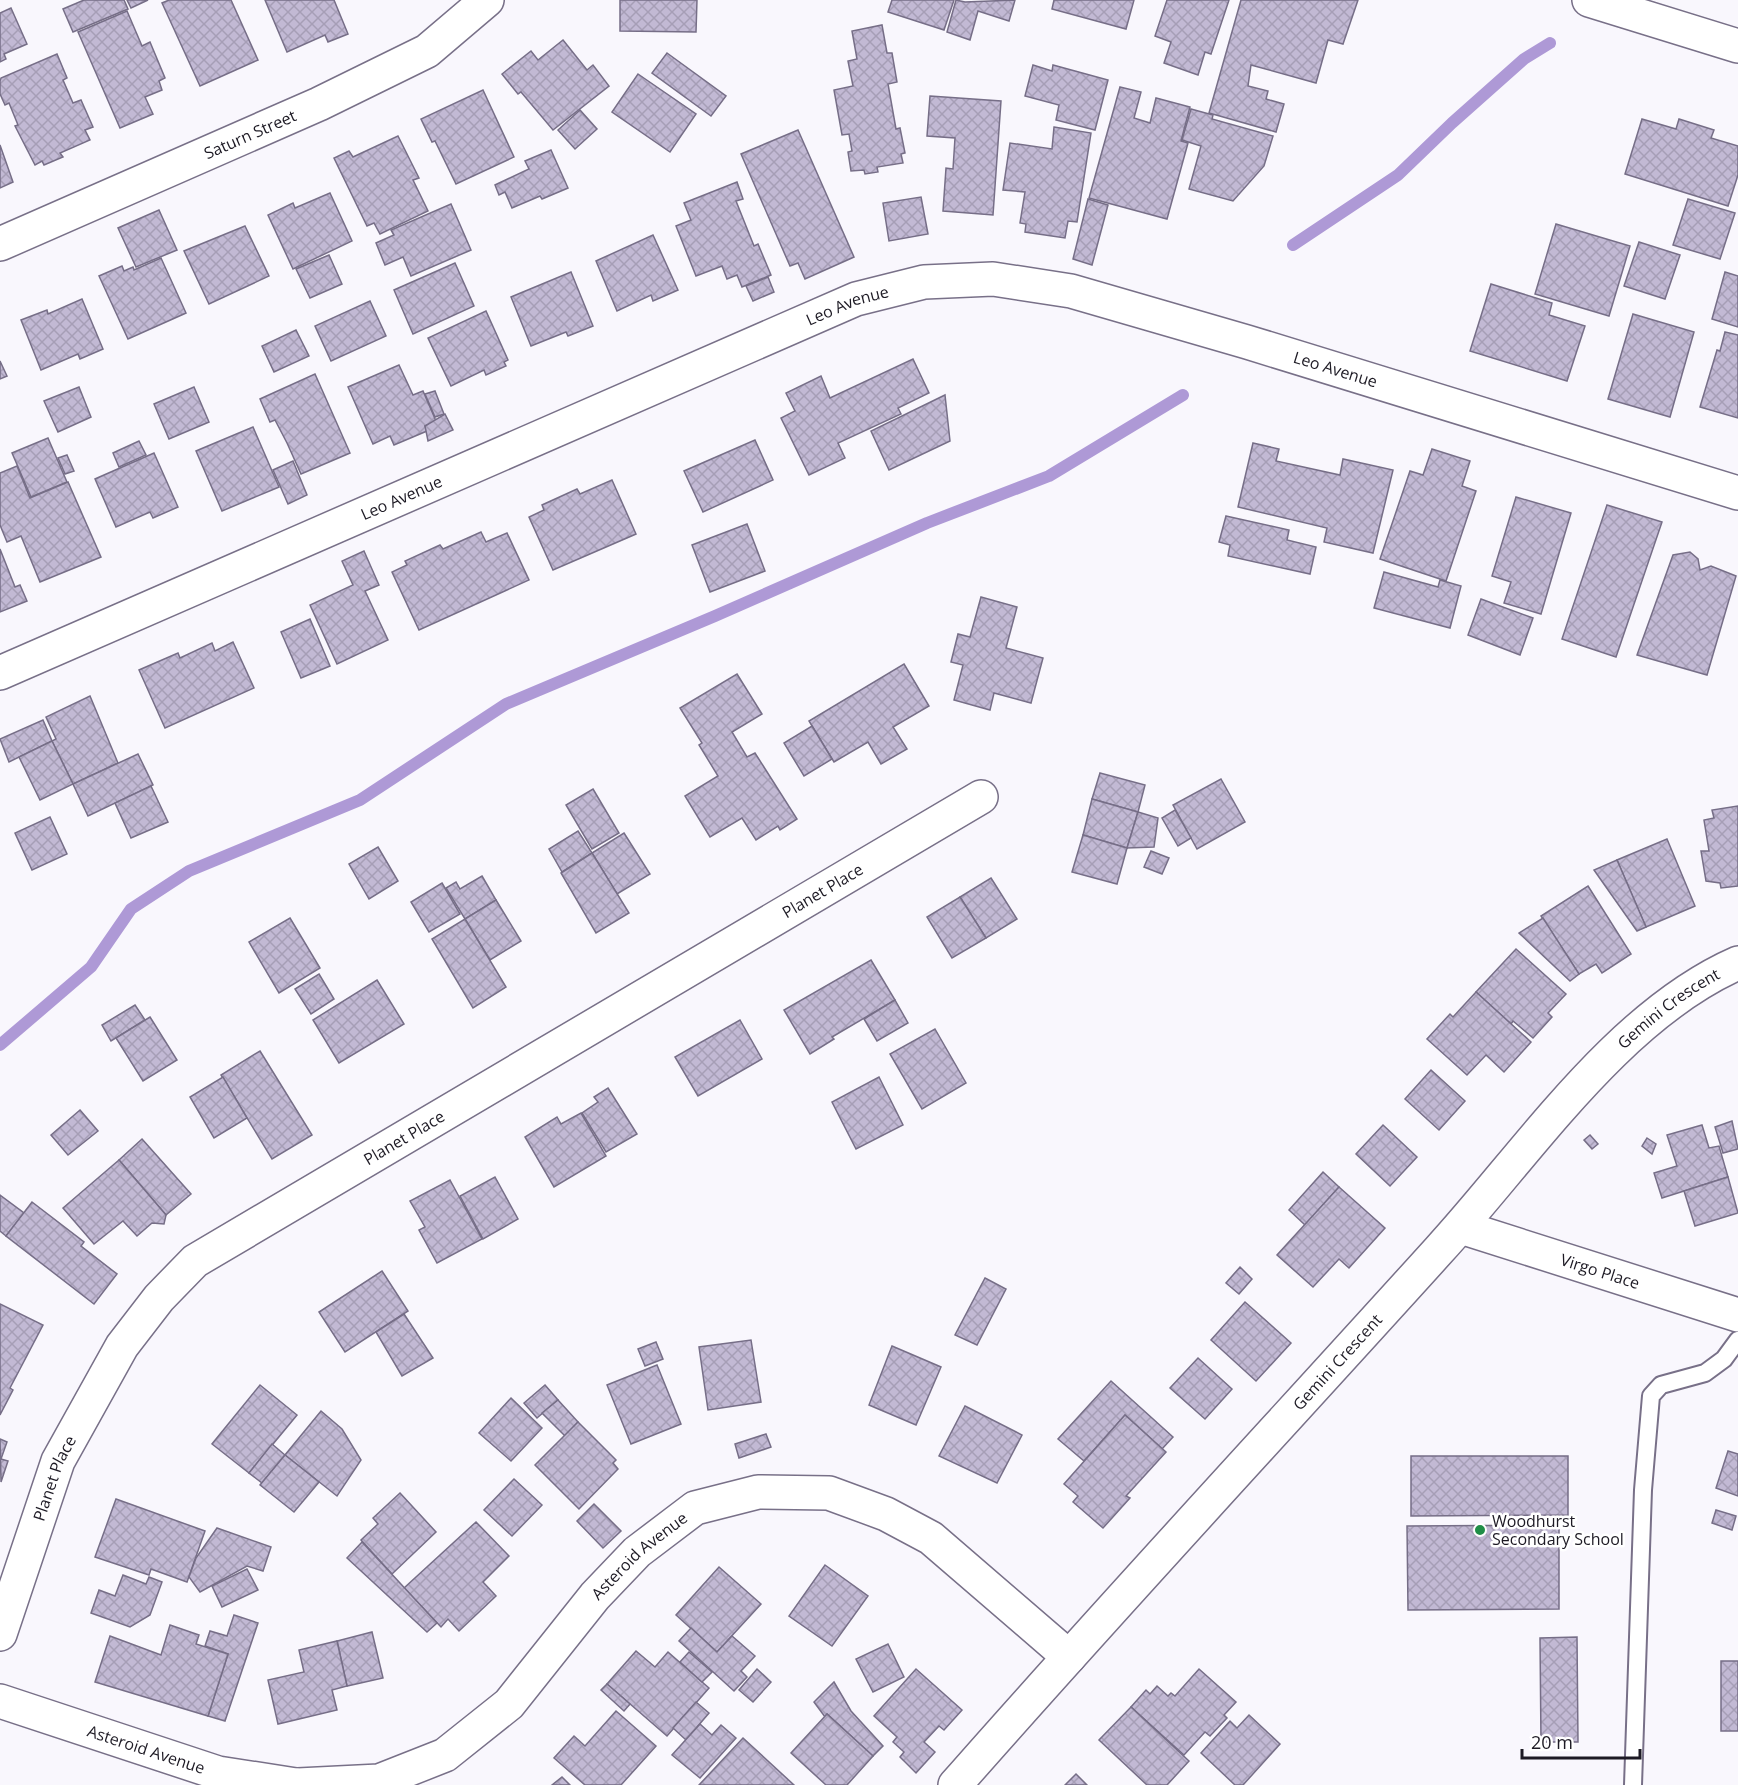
<svg xmlns="http://www.w3.org/2000/svg" width="1738" height="1785" font-family="'Open Sans',sans-serif">
  <style>
    .lines { fill: none; stroke-linecap: round; stroke-linejoin: round }
    .stream { stroke: #ae99d6; stroke-width: 12 }
    .building { fill: url(#building-cross-hatch); stroke: #766e87; stroke-width: 1.5 }
    .service-casing { stroke: #787088; stroke-width: 20 }
    .minor-casing { stroke: #787088; stroke-width: 36 }
    .service { stroke: #fff; stroke-width: 16 }
    .minor { stroke: #fff; stroke-width: 33 }
    .poi-dot { fill: #208e47; stroke: #fff; stroke-width: 2 }
    .labels { text-anchor: middle; dominant-baseline: central; stroke-width: 5; stroke-linejoin: round; paint-order: stroke }
    .street-label { font-size: 16px; fill: #1d1a24; stroke: #fff }
    .poi-label { font-size: 16px; fill: #1d1a24; stroke: #fff; text-anchor: start }
  </style>
  <defs>
    <pattern id="building-cross-hatch" width="8" height="8" patternUnits="userSpaceOnUse" patternTransform="scale(1.5)"><rect width="8" height="8" fill="#c2b9d4"/><path d="M0 0l8 8M0 8l8-8" fill="none" stroke="#a69eb6"/></pattern>
  </defs>
  <rect width="100%" height="100%" fill="#f9f7fd"/>
  <g class="lines">
    <g class="stream">
      <polyline points="1293,245 1398,175 1452,123 1524,59 1550,43"/>
      <polyline points="0,1045 91,967 131,909 189,871 360,800 506,704 715,616 927,523 1049,476 1183,395"/>
    </g>
  </g>
  <g class="building">
    <polygon points="84,0 124,0 128,9 73,32 63,9"/>
    <polygon points="127,0 148,0 131,8"/>
    <polygon points="169,0 231,0 258,60 200,86 162,3"/>
    <polygon points="265,0 334,0 348,34 328,42 325,35 287,52"/>
    <polygon points="620,0 697,0 696,32 620,31"/>
    <polygon points="892,0 954,0 944,30 888,12"/>
    <polygon points="956,0 965,2 1015,0 1009,21 978,11 970,40 947,32"/>
    <polygon points="1054,0 1134,0 1126,29 1052,9"/>
    <polygon points="1167,0 1229,0 1211,54 1205,52 1198,75 1164,63 1171,42 1155,36"/>
    <polygon points="1241,0 1358,0 1343,44 1328,40 1316,83 1251,65 1248,86 1268,91 1266,99 1284,104 1276,132 1209,113"/>
    <polygon points="11,8 27,44 4,54 6,59 0,62 0,13"/>
    <polygon points="127,11 142,46 150,42 165,78 159,81 162,90 145,97 153,114 120,128 78,32"/>
    <polygon points="882,25 887,53 892,53 897,82 888,84 896,129 900,128 905,153 901,154 903,163 877,167 878,172 865,174 864,170 851,171 848,152 852,151 849,134 842,135 834,90 853,86 848,61 857,59 852,31"/>
    <polygon points="563,40 587,70 593,65 609,86 553,130 521,92 518,94 502,74 531,51 538,60"/>
    <polygon points="667,53 726,96 711,116 652,73"/>
    <polygon points="57,54 67,78 63,80 73,103 81,100 93,127 85,130 90,140 60,153 63,157 44,165 42,161 35,165 15,126 18,125 9,103 5,105 0,94 0,81 1,78"/>
    <polygon points="1033,65 1052,71 1053,65 1108,80 1095,130 1056,120 1059,105 1025,96"/>
    <polygon points="638,74 696,114 670,152 612,112"/>
    <polygon points="1120,87 1141,92 1134,118 1150,123 1156,98 1190,107 1181,141 1188,143 1167,219 1089,198"/>
    <polygon points="483,90 514,157 456,184 435,141 432,142 421,119"/>
    <polygon points="930,96 1001,101 993,215 943,211 946,168 953,169 955,138 927,136"/>
    <polygon points="1191,109 1213,115 1212,119 1273,136 1264,166 1233,201 1189,189 1201,146 1182,140"/>
    <polygon points="580,110 597,129 575,149 558,130"/>
    <polygon points="1642,119 1676,129 1679,119 1714,130 1711,138 1738,146 1738,175 1728,206 1625,174"/>
    <polygon points="1054,127 1091,133 1077,222 1068,221 1065,238 1025,232 1026,224 1020,223 1025,192 1003,190 1010,143 1052,149"/>
    <polygon points="798,130 854,257 805,279 798,263 790,266 741,154"/>
    <polygon points="398,136 419,178 413,180 428,211 380,234 374,223 367,226 334,158 349,151 353,157"/>
    <polygon points="0,145 13,182 0,188"/>
    <polygon points="551,150 568,188 542,199 540,196 512,208 505,192 499,195 495,185 529,169 525,161"/>
    <polygon points="737,182 743,199 736,201 754,246 758,244 771,275 742,287 737,275 727,279 722,266 696,276 676,226 691,220 684,203"/>
    <polygon points="330,193 352,241 293,269 268,215 293,203 295,208"/>
    <polygon points="921,197 928,234 889,241 883,203"/>
    <polygon points="1088,199 1108,205 1092,265 1073,259"/>
    <polygon points="1688,199 1735,213 1720,259 1673,245"/>
    <polygon points="451,204 471,250 411,276 403,257 385,265 376,243 394,235 391,230"/>
    <polygon points="159,210 177,250 136,267 118,228"/>
    <polygon points="1556,224 1630,246 1609,316 1535,294"/>
    <polygon points="245,226 269,276 209,304 184,251"/>
    <polygon points="653,235 678,290 653,301 651,295 617,311 596,261"/>
    <polygon points="1639,242 1680,255 1665,299 1624,286"/>
    <polygon points="329,255 342,284 310,298 296,269"/>
    <polygon points="161,258 186,313 128,339 99,276 122,266 124,271 133,267 134,270"/>
    <polygon points="455,263 474,306 413,334 394,290"/>
    <polygon points="571,272 593,326 568,336 566,332 531,346 511,297"/>
    <polygon points="1725,272 1738,276 1738,327 1712,319"/>
    <polygon points="768,277 774,292 753,301 746,286"/>
    <polygon points="1491,284 1552,303 1549,315 1585,326 1567,381 1470,351"/>
    <polygon points="82,299 103,349 80,359 78,354 41,370 21,320 47,310 48,314"/>
    <polygon points="370,301 386,336 331,361 315,326"/>
    <polygon points="486,311 508,360 504,362 506,366 486,375 484,370 451,386 428,338"/>
    <polygon points="1633,314 1694,332 1670,417 1608,399"/>
    <polygon points="296,330 309,356 274,372 262,346"/>
    <polygon points="1725,332 1738,335 1738,418 1700,407 1717,350 1720,351"/>
    <polygon points="913,359 929,393 898,408 901,414 838,443 845,458 809,475 781,418 795,411 786,393 821,376 830,398"/>
    <polygon points="0,361 7,376 0,379"/>
    <polygon points="399,365 413,395 423,391 436,421 425,426 427,431 394,445 390,436 373,444 348,387"/>
    <polygon points="315,374 350,453 301,474 287,443 275,420 270,422 260,399"/>
    <polygon points="79,387 91,417 58,432 44,401"/>
    <polygon points="194,387 209,422 169,439 154,404"/>
    <polygon points="435,391 444,414 435,417 425,394"/>
    <polygon points="945,395 950,441 889,470 871,431"/>
    <polygon points="445,414 453,430 428,441 425,426"/>
    <polygon points="253,427 279,487 222,511 196,451"/>
    <polygon points="48,438 67,482 31,497 12,453"/>
    <polygon points="755,440 773,480 703,512 684,471"/>
    <polygon points="139,441 146,455 119,467 113,453"/>
    <polygon points="1253,443 1279,449 1276,461 1340,475 1343,459 1393,470 1373,553 1324,542 1327,528 1238,507"/>
    <polygon points="1432,449 1470,461 1462,486 1476,491 1446,581 1380,559 1410,471 1423,475"/>
    <polygon points="154,453 178,507 153,518 150,512 116,527 95,479"/>
    <polygon points="67,455 74,471 65,474 58,458"/>
    <polygon points="293,461 307,495 288,504 273,470"/>
    <polygon points="17,466 30,498 68,482 101,557 40,582 21,536 7,542 0,525 0,473"/>
    <polygon points="612,480 636,534 553,570 529,517 544,510 542,505 577,489 580,494"/>
    <polygon points="1516,497 1571,513 1541,614 1504,603 1511,582 1492,576"/>
    <polygon points="1607,505 1662,522 1616,657 1562,639"/>
    <polygon points="1226,516 1289,530 1287,540 1316,547 1310,574 1228,556 1230,545 1219,542"/>
    <polygon points="747,524 765,571 710,592 692,545"/>
    <polygon points="481,532 486,542 507,533 529,580 419,630 392,572 407,565 405,561 440,545 443,549"/>
    <polygon points="0,549 15,587 20,585 27,601 0,612"/>
    <polygon points="364,551 379,585 365,591 388,640 337,664 310,605 353,585 342,561"/>
    <polygon points="1690,552 1698,559 1700,570 1711,566 1736,576 1707,675 1637,655 1673,555"/>
    <polygon points="1384,572 1438,587 1440,580 1461,586 1450,628 1374,608"/>
    <polygon points="981,597 1017,607 1006,648 1043,658 1031,703 994,693 990,710 954,700 963,665 951,662 958,634 970,637"/>
    <polygon points="1481,599 1533,618 1520,655 1468,635"/>
    <polygon points="310,619 330,666 301,678 281,632"/>
    <polygon points="233,642 254,688 165,728 139,670 178,653 180,658 212,643 215,651"/>
    <polygon points="904,664 929,706 893,727 907,749 881,764 868,742 834,762 809,721"/>
    <polygon points="737,674 762,714 732,732 747,757 755,753 797,819 780,830 778,826 756,840 742,818 710,837 685,796 718,776 699,745 702,743 680,708"/>
    <polygon points="90,696 118,763 73,784 52,741 56,739 46,717"/>
    <polygon points="43,720 52,741 9,762 0,739"/>
    <polygon points="812,726 832,759 804,776 784,743"/>
    <polygon points="52,741 73,784 40,800 19,757"/>
    <polygon points="138,754 153,785 88,816 73,784"/>
    <polygon points="1100,773 1145,785 1138,812 1092,799"/>
    <polygon points="1221,779 1245,822 1197,849 1173,805"/>
    <polygon points="151,786 168,822 131,838 115,803"/>
    <polygon points="593,789 619,833 592,849 566,805"/>
    <polygon points="1092,799 1138,812 1127,848 1083,835"/>
    <polygon points="1738,806 1738,886 1721,888 1720,883 1706,881 1701,851 1709,851 1704,820 1714,818 1712,810"/>
    <polygon points="1175,810 1191,838 1178,846 1162,818"/>
    <polygon points="1138,812 1158,818 1154,847 1127,848"/>
    <polygon points="50,817 67,854 32,870 15,833"/>
    <polygon points="578,831 592,853 562,872 549,849"/>
    <polygon points="624,833 650,874 617,894 592,853"/>
    <polygon points="1083,835 1127,848 1117,884 1072,872"/>
    <polygon points="1667,839 1695,906 1646,927 1617,860"/>
    <polygon points="378,847 398,881 369,899 349,864"/>
    <polygon points="1151,851 1169,858 1162,874 1144,867"/>
    <polygon points="592,853 629,913 596,933 561,873"/>
    <polygon points="1617,860 1646,927 1637,931 1594,870"/>
    <polygon points="482,876 496,900 465,919 446,888 456,882 460,889"/>
    <polygon points="991,878 1017,919 986,938 960,897"/>
    <polygon points="442,883 460,914 429,932 411,902"/>
    <polygon points="1588,886 1631,954 1602,973 1596,964 1579,974 1541,916"/>
    <polygon points="960,897 986,938 952,958 927,917"/>
    <polygon points="496,900 521,941 490,960 465,919"/>
    <polygon points="290,918 320,968 279,993 249,942"/>
    <polygon points="1543,918 1579,974 1570,981 1519,933"/>
    <polygon points="465,919 506,987 473,1008 432,939"/>
    <polygon points="1516,949 1566,994 1548,1013 1552,1017 1533,1038 1513,1021 1511,1024 1476,992"/>
    <polygon points="871,960 895,1000 832,1037 834,1039 810,1054 784,1010"/>
    <polygon points="319,974 334,999 311,1014 295,989"/>
    <polygon points="377,980 404,1024 339,1063 313,1020"/>
    <polygon points="1476,992 1531,1042 1504,1072 1486,1055 1467,1075 1427,1039 1450,1014 1453,1017"/>
    <polygon points="895,1000 908,1023 877,1041 864,1019"/>
    <polygon points="135,1005 145,1020 111,1041 102,1025"/>
    <polygon points="150,1017 177,1060 143,1081 116,1038"/>
    <polygon points="740,1020 762,1059 698,1096 675,1057"/>
    <polygon points="935,1029 966,1083 922,1109 890,1054"/>
    <polygon points="260,1051 312,1135 272,1159 221,1075"/>
    <polygon points="1431,1070 1465,1101 1439,1130 1405,1099"/>
    <polygon points="223,1077 247,1118 214,1138 190,1097"/>
    <polygon points="879,1077 903,1125 856,1149 832,1102"/>
    <polygon points="608,1088 637,1134 606,1152 582,1113 598,1102 594,1097"/>
    <polygon points="80,1110 98,1131 68,1155 51,1135"/>
    <polygon points="581,1113 606,1156 554,1187 525,1137 557,1117 561,1124"/>
    <polygon points="1732,1121 1738,1149 1723,1153 1715,1127"/>
    <polygon points="1383,1125 1417,1157 1390,1186 1356,1154"/>
    <polygon points="1702,1125 1709,1148 1719,1146 1728,1177 1662,1198 1654,1173 1677,1166 1667,1135"/>
    <polygon points="1590,1135 1598,1144 1592,1149 1584,1140"/>
    <polygon points="1647,1138 1656,1144 1652,1154 1642,1146"/>
    <polygon points="142,1139 191,1194 166,1215 119,1160"/>
    <polygon points="119,1160 166,1215 164,1224 152,1223 137,1236 123,1221 94,1244 63,1208"/>
    <polygon points="1323,1172 1339,1187 1305,1225 1289,1210"/>
    <polygon points="495,1177 518,1219 483,1239 460,1196"/>
    <polygon points="1728,1177 1738,1213 1695,1226 1684,1191"/>
    <polygon points="450,1180 482,1239 437,1263 419,1230 425,1227 410,1201"/>
    <polygon points="1339,1187 1385,1228 1349,1268 1339,1259 1313,1287 1277,1255"/>
    <polygon points="0,1195 24,1213 6,1236 0,1231"/>
    <polygon points="32,1202 84,1242 81,1246 117,1274 94,1304 6,1236"/>
    <polygon points="1240,1267 1252,1279 1239,1294 1226,1283"/>
    <polygon points="382,1271 408,1311 345,1352 319,1312"/>
    <polygon points="985,1278 1006,1289 977,1345 955,1335"/>
    <polygon points="1245,1302 1291,1343 1256,1381 1211,1340"/>
    <polygon points="0,1304 43,1325 10,1388 13,1390 0,1415"/>
    <polygon points="404,1314 433,1358 402,1376 376,1332"/>
    <polygon points="751,1340 761,1402 708,1410 699,1347"/>
    <polygon points="656,1342 663,1359 645,1366 638,1349"/>
    <polygon points="892,1346 941,1367 916,1425 869,1405"/>
    <polygon points="1198,1358 1232,1389 1205,1419 1170,1388"/>
    <polygon points="657,1365 681,1424 631,1444 607,1385"/>
    <polygon points="1111,1381 1173,1437 1162,1449 1125,1415 1084,1461 1058,1439"/>
    <polygon points="260,1385 297,1415 249,1473 212,1444"/>
    <polygon points="545,1385 558,1400 537,1418 524,1403"/>
    <polygon points="511,1398 542,1428 511,1461 479,1433"/>
    <polygon points="558,1400 578,1422 565,1436 542,1413"/>
    <polygon points="965,1406 1022,1435 997,1483 939,1456"/>
    <polygon points="321,1411 342,1429 361,1460 337,1496 285,1455"/>
    <polygon points="1125,1415 1166,1452 1126,1496 1130,1498 1103,1528 1073,1502 1078,1496 1064,1484"/>
    <polygon points="578,1422 616,1460 613,1463 618,1469 579,1509 535,1465"/>
    <polygon points="766,1434 771,1447 739,1458 735,1444"/>
    <polygon points="0,1439 7,1442 1,1459 8,1461 1,1482"/>
    <polygon points="272,1444 285,1455 262,1483 249,1473"/>
    <polygon points="1728,1451 1738,1454 1738,1496 1716,1488"/>
    <polygon points="285,1455 319,1482 294,1512 260,1485"/>
    <polygon points="1411,1456 1568,1456 1568,1515 1411,1516"/>
    <polygon points="514,1479 542,1505 512,1536 484,1510"/>
    <polygon points="400,1493 436,1532 392,1574 361,1540 378,1524 373,1518"/>
    <polygon points="116,1499 205,1531 187,1582 151,1569 149,1575 95,1557"/>
    <polygon points="594,1504 621,1531 603,1548 577,1521"/>
    <polygon points="1716,1510 1736,1516 1732,1530 1712,1523"/>
    <polygon points="476,1522 509,1556 483,1582 496,1596 459,1631 448,1619 441,1627 404,1588"/>
    <polygon points="1559,1525 1559,1609 1408,1610 1407,1526"/>
    <polygon points="217,1528 271,1547 263,1571 247,1566 200,1592 189,1577 196,1558"/>
    <polygon points="362,1542 437,1623 427,1632 347,1558"/>
    <polygon points="825,1565 868,1596 832,1646 789,1616"/>
    <polygon points="719,1567 761,1604 717,1652 676,1615"/>
    <polygon points="247,1569 258,1590 222,1607 212,1586"/>
    <polygon points="123,1575 146,1584 149,1577 162,1582 150,1615 130,1627 91,1613 99,1590 115,1596"/>
    <polygon points="234,1615 258,1623 225,1721 208,1716 228,1654 205,1646 210,1631 227,1636"/>
    <polygon points="170,1625 199,1635 196,1644 228,1654 208,1716 95,1682 110,1636 161,1655"/>
    <polygon points="691,1628 717,1652 732,1636 755,1656 741,1671 747,1677 734,1691 679,1641"/>
    <polygon points="372,1632 383,1678 347,1686 337,1641"/>
    <polygon points="1577,1637 1578,1742 1541,1742 1540,1638"/>
    <polygon points="337,1641 347,1686 332,1690 337,1710 278,1724 268,1680 304,1672 299,1650"/>
    <polygon points="888,1644 904,1677 873,1692 856,1659"/>
    <polygon points="636,1651 655,1667 668,1652 709,1688 667,1736 607,1684"/>
    <polygon points="689,1652 712,1672 702,1682 680,1662"/>
    <rect x="1721" y="1661" width="17" height="70"/>
    <polygon points="757,1669 771,1682 753,1702 739,1690"/>
    <polygon points="916,1669 962,1710 944,1730 939,1726 924,1742 935,1752 916,1773 900,1757 904,1752 893,1742 897,1737 874,1716"/>
    <polygon points="1199,1669 1236,1702 1224,1715 1227,1718 1210,1736 1205,1732 1184,1755 1131,1707 1146,1690 1150,1694 1157,1686 1168,1696 1171,1693 1175,1696"/>
    <polygon points="834,1682 851,1711 883,1746 873,1756 827,1714 825,1717 814,1702"/>
    <polygon points="607,1684 630,1704 624,1711 601,1690"/>
    <polygon points="696,1702 709,1713 686,1740 673,1728"/>
    <polygon points="1131,1707 1189,1761 1167,1785 1147,1785 1099,1740"/>
    <polygon points="616,1711 656,1746 621,1785 585,1785 554,1758 574,1736 585,1746"/>
    <polygon points="827,1714 873,1756 847,1785 826,1785 791,1753"/>
    <polygon points="1249,1715 1280,1744 1243,1785 1235,1785 1201,1753 1230,1721 1237,1728"/>
    <polygon points="700,1724 712,1735 721,1725 736,1738 700,1778 672,1755"/>
    <polygon points="743,1738 794,1785 699,1785"/>
    <polygon points="1076,1774 1087,1785 1065,1785"/>
    <polygon points="562,1777 570,1785 552,1785"/>
  </g>
  <g class="lines">
    <defs>
      <polyline id="service" points="1633,1785 1643,1490 1651,1396 1661,1385 1705,1373 1724,1359 1738,1340"/>
      <g id="minor">
        <polyline points="1589,0 1738,46"/>
        <path id="s1" d="M0 244 319 104 427 51 487 0"/>
        <path id="s2" d="M0 673 856 299 924 282 993 279 1071 291 1247 342 1738 493"/>
        <path id="s3" d="M1461 1227 1738 1315"/>
        <path id="s4" d="M0 1634 58 1461 122 1346 159 1298 195 1261 981 797"/>
        <path id="s5" d="M0 1701 218 1773 296 1785"/>
        <path id="s6" d="M298 1785 379 1781 445 1755 509 1704 595 1596 637 1552 695 1508 758 1492 829 1493 886 1514 931 1538 1069 1657"/>
        <path id="s7" d="M955 1785C1114 1604 1278 1428 1439 1250 1527 1154 1617 1016 1738 963"/>
      </g>
    </defs>
    <use href="#service" class="service-casing"/>
    <use href="#minor" class="minor-casing"/>
    <use href="#service" class="service"/>
    <use href="#minor" class="minor"/>
  </g>
  <circle class="poi-dot" cx="1480" cy="1530" r="6"/>
  <g class="labels">
    <g class="street-label">
      <text stroke="none"><textPath href="#s1" startOffset="273">Saturn Street</textPath></text>
      <text stroke="none"><textPath href="#s2" startOffset="924">Leo Avenue</textPath></text>
      <text stroke="none"><textPath href="#s2" startOffset="1428">Leo Avenue</textPath></text>
      <text stroke="none"><textPath href="#s2" startOffset="438">Leo Avenue</textPath></text>
      <text stroke="none"><textPath href="#s4" startOffset="1155">Planet Place</textPath></text>
      <text stroke="none"><textPath href="#s7" startOffset="1056">Gemini Crescent</textPath></text>
      <text stroke="none"><textPath href="#s4" startOffset="669">Planet Place</textPath></text>
      <text stroke="none"><textPath href="#s3" startOffset="146">Virgo Place</textPath></text>
      <text stroke="none"><textPath href="#s7" startOffset="570">Gemini Crescent</textPath></text>
      <text stroke="none"><textPath href="#s4" startOffset="165">Planet Place</textPath></text>
      <text stroke="none"><textPath href="#s6" startOffset="432">Asteroid Avenue</textPath></text>
      <text stroke="none"><textPath href="#s5" startOffset="154">Asteroid Avenue</textPath></text>
    </g>
    <g class="poi-label">
      <text x="1492" y="1521">Woodhurst<tspan x="1492" dy="18">Secondary School</tspan></text>
    </g>
  </g>
  <path d="M1522 1749v9h118v-9" fill="none" stroke="#1d1a24" stroke-width="3"/>
  <text x="1531" y="1749" font-size="18" fill="#1d1a24" stroke="#ffffff" stroke-width="4.5" paint-order="stroke">20 m</text>
</svg>
